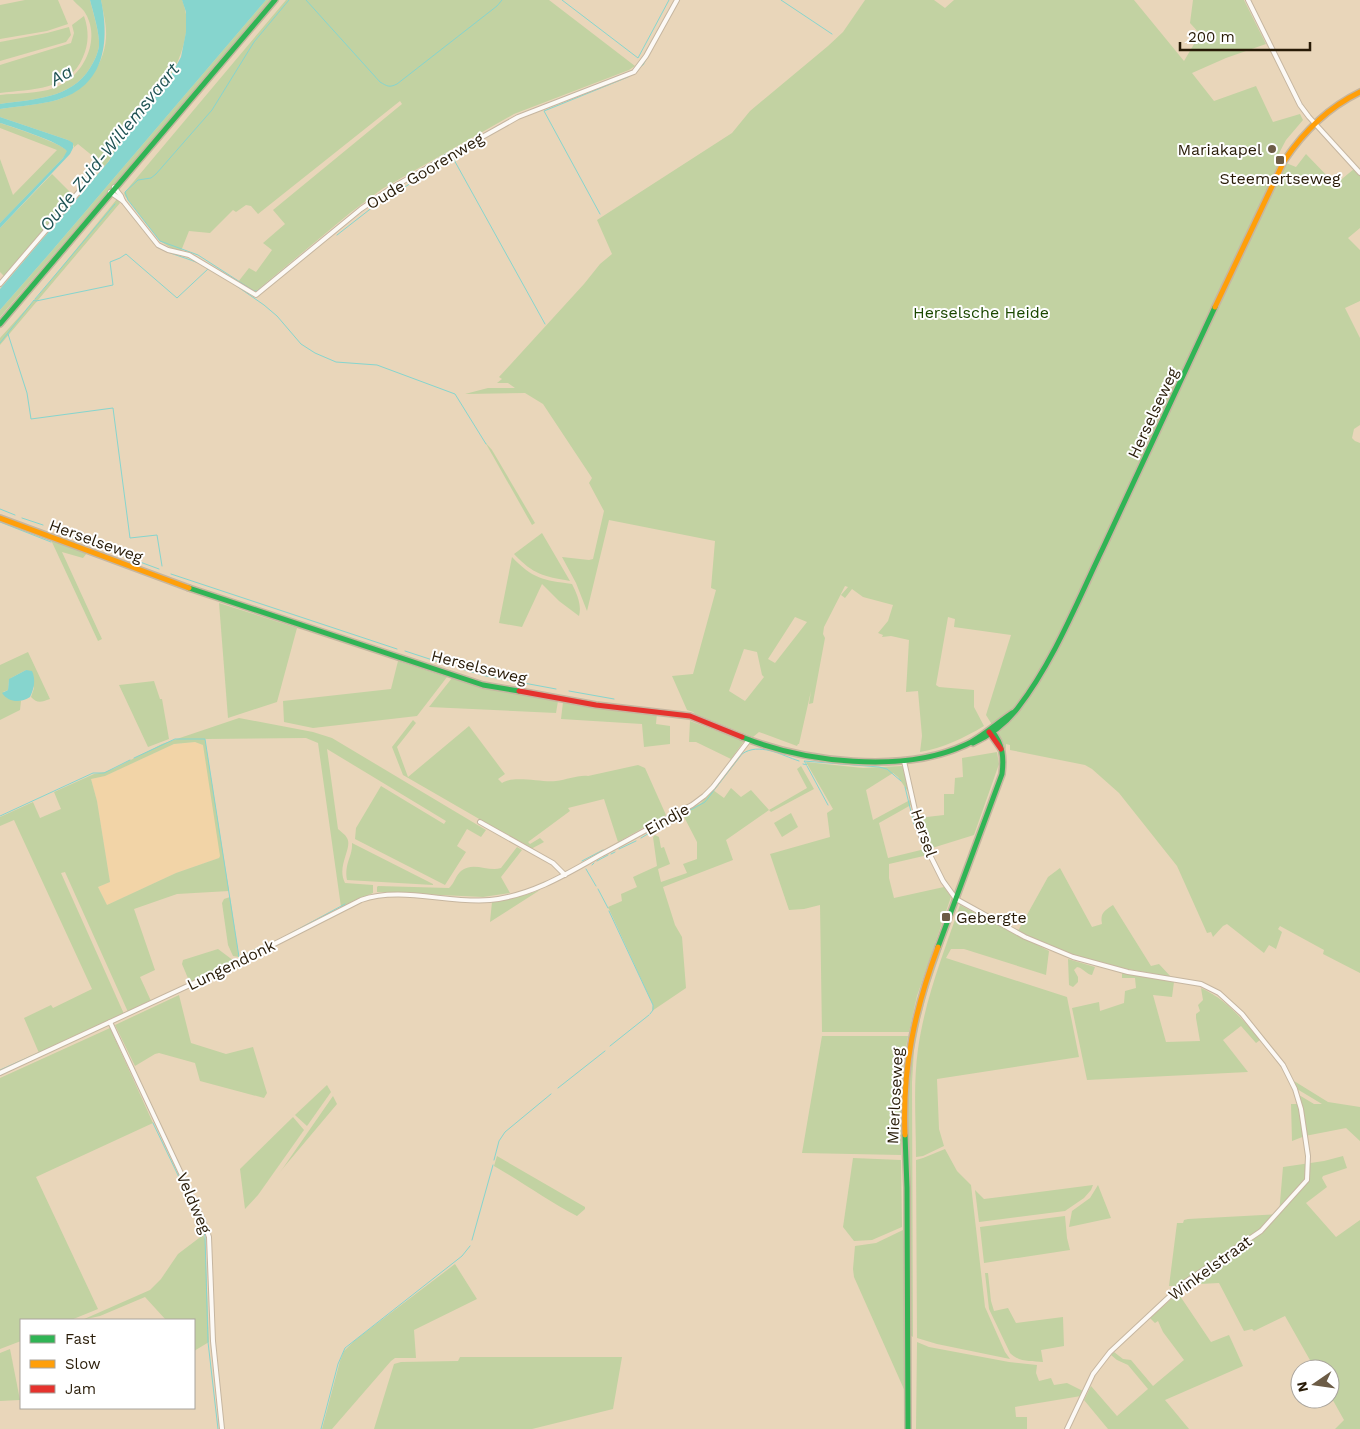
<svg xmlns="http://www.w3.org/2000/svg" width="1360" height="1429" font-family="'Work Sans',sans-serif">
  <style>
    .built { fill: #f2d4a7 }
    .green { fill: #c2d2a2; fill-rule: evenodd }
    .water { fill: #86d5ce }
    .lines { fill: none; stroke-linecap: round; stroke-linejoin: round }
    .stream { stroke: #86d5ce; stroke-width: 1 }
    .street-casing { stroke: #c6b6a0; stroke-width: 6 }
    .fast-casing { stroke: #c6b6a0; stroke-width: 8 }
    .slow-casing { stroke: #c6b6a0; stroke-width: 8 }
    .jam-casing { stroke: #c6b6a0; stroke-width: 8 }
    .street { stroke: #fcf9f5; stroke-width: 4 }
    .fast { stroke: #30b455; stroke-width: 5 }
    .slow { stroke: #ff9f0a; stroke-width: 5 }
    .jam { stroke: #e5322d; stroke-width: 5 }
    .poi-dot { fill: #6c5c46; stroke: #fff; stroke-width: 2 }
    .labels { text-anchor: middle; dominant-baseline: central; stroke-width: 4; stroke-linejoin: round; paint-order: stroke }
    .poi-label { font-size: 16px; fill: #281b07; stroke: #fff; text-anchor: end }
    .street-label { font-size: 16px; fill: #281b07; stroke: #fff }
    .park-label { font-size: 16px; fill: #1b4800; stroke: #fff }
    .water-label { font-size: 18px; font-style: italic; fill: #1f5354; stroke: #fff }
  </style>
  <rect width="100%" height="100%" fill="#e9d6ba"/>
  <polygon class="built" points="195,742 203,745 221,856 219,858 176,873 107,905 98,887 110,882 97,801 91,779 105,776 174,744"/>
  <g class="green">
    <polygon points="25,0 58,0 68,24 47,31 0,39 0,5"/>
    <path d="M73 0H90C93 13 100 34 99 46 98 53 94 62 90 68 71 99 33 99 0 104V95C17 93 38 94 54 88 83 78 103 39 84 11 81 7 76 4 73 0Z"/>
    <path d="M101 0H182C187 12 188 25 185 38 177 80 149 100 125 134 117 144 113 156 105 166L78 144 73 148 74 146 68 140 0 117V109C19 106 38 105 57 100 84 92 104 66 106 38 107 25 103 12 101 0Z"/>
    <polygon points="266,0 272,0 0,317 0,310 50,253"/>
    <polygon points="286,0 549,0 635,66 629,70 514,114 382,189 350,213 255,292 238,282 249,268 256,272 272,250 263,243 285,224 273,210 402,104 400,101 258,214 251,206 246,205 236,212 233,210 210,233 189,231 181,251 171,248 160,241 125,196 124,193"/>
    <path d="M865 0H934L945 8 954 0H1134L1184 61 1200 34 1190 23 1193 0H1244L1266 44 1226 58 1192 73 1214 101 1256 86 1273 122 1300 114 1303 120 1286 140 1276 159 1296 167 1306 154 1332 181 1337 183 1354 169 1360 176V228L1348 238 1360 250V301L1345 308 1360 338V425L1354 429 1352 438 1355 441 1360 443V973L1323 954 1324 950 1280 926 1278 929 1282 932 1276 949 1269 945 1264 953 1227 924 1223 926 1213 937 1211 932 1207 933 1177 866 1119 793 1092 769 1085 765 1010 750V745L1006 744V750L1004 744 986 715 1011 635 954 627 955 619 948 617 936 685 939 687 974 690V707L984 726C964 738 943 748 920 752L922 736 918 691 906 692 909 640 891 636 882 637 883 635 878 633 888 621 893 605 863 597 852 589 845 598 841 595 848 587 845 586 824 627 823 634 825 638 814 697 813 703 809 704 811 691 799 744H798L797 746 759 732 753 737 695 714 693 712 687 710 672 676 693 674 716 590 711 588 715 541 609 520 587 611 576 583 562 557 589 560 593 559 604 511 589 483 592 478 543 404 525 393 465 394 488 388H515L508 383H497L502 379 499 377 584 284 600 264 612 254 597 220 732 133 750 111 828 46 843 32ZM795 617 807 622 775 663 768 659ZM744 649 757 652 762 675 764 677 745 701 729 691Z"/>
    <path d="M84 16C89 30 89 44 83 57 69 91 31 89 0 93V65L71 43 74 33 72 25Z"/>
    <polygon points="69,27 71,35 66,42 0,61 0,42 47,33"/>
    <path d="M0 123C13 127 60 143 68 151L63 158 0 223V159L13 195 57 150 0 128Z"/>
    <polygon points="52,174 73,195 4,276 0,272 0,228"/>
    <polygon points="117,199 120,203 0,345 0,338 38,296"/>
    <polygon points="485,442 492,450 535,523 532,525"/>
    <path d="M542 533 570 581C543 576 534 575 514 554Z"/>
    <polygon points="51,540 87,553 83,558 62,552 102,639 98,641"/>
    <path d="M512 557C533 579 543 580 572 584 577 594 582 605 579 616L559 601 542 584 522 627 499 623Z"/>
    <polygon points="219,603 297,628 277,702 228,718"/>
    <path d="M28 652 50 699C41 702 38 704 31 697L34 688 26 670 11 678 9 680 8 690 3 692 21 701 20 710 0 720V665Z"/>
    <polygon points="398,661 447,677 417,716 313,728 284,722 283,701 391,689"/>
    <polygon points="452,678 505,691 558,701 556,713 429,707"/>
    <polygon points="154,681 160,699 162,699 169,739 148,747 119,685"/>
    <polygon points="563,702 657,713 656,724 670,726 670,744 644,747 642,724 561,719"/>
    <path d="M239 718 313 732 332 738 486 830 481 837 467 829 457 846 466 852 445 885 355 839 356 828 381 786 444 824 446 821 327 749 338 829C341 832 345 834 347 838 353 848 336 866 345 883L373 885V893L341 907 318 743 306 738 205 739 229 891 177 894 134 909 155 970 140 977 151 1001 128 1012 65 872 61 873 124 1014 39 1053 24 1018 51 1005 53 1008 92 989 14 820 0 826V817L33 802 40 818 61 809 54 792 94 774 105 772 115 768 162 744ZM195 742 203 745 220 856 219 858 176 873 107 905 98 887 110 882 97 801 91 779 105 776 174 744Z"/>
    <path d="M413 720 416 723 397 747 408 777 469 726 505 774 498 779 502 783C514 775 542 783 556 781 567 780 577 775 588 776L638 765 645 768 666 815 618 842 604 799 568 808 570 811 528 842 530 844 540 838 544 842 531 849 403 775 392 747Z"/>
    <polygon points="690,721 744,741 731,759 696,742 689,742"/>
    <polygon points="997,752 999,764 974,835 929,849 918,818 944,815 944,794 954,794 955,778 963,777 962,758"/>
    <polygon points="806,762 863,768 902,766 905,773 909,793 898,777 893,773 866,790 873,820 910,800 911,805 879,823 888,858 925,849 928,855 889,864 889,878 894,898 944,887 951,897 917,996 909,1032 822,1032 820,905 804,909 789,910 770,854 830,837 827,813 833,809"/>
    <polygon points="801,766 814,789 771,812 769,810 726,840 733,860 663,887 675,925 682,937 686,988 652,1011 653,1005 608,907 622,901 621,894 637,887 633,877 657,866 653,837 655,835 659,837 661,848 664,847 670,864 658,869 661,882 687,873 683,864 697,859 697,842 682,813 701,803 713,790 724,798 731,788 741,797 751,790 769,810 807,788 797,769"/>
    <polygon points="791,813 798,827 782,837 774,823"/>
    <path d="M352 843 433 884V885L347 880C344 863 353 856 352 843Z"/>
    <path d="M517 847 522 850 501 877 510 893 483 897 377 892V887L378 886 449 888C454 884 456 875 461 871 473 861 488 872 501 868Z"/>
    <path d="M1060 868 1092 927 1102 924C1100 913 1104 911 1113 905L1151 966 1159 964 1171 977 1101 964 1067 955 1018 931 1048 877Z"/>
    <polygon points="540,890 490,922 492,902 525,895"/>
    <polygon points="230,897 239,957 233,956 228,945 222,903 224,899"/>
    <polygon points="957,904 928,989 920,1019 914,1050 912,1082 913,1337 910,1335 910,1324 905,1097 908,1063 922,996 955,905"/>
    <path d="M960 905 1049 951 1046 975 964 949H951L946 958 1067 997 1079 1057 937 1079 939 1129 944 1146 923 1156 916 1157C916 1121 913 1084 918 1049 925 999 944 952 960 905Z"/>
    <polygon points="218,949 234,961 190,983 182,964 183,960"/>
    <path d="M1068 959 1095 967 1092 975C1086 974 1083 968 1077 967L1074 970 1078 977V982L1073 987 1069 985Z"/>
    <path d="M1122 973 1174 982 1172 997 1153 995 1166 1042 1200 1041 1196 1018V1014L1200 1011 1198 1005 1203 1000 1201 988C1226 999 1243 1020 1260 1040L1256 1043 1241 1026 1223 1040 1248 1072 1087 1080 1072 1008 1099 1002 1100 1011 1124 1003 1125 991 1136 988 1135 978H1122Z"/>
    <polygon points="179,995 191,1043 226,1054 253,1047 267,1093 264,1098 200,1081 195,1063 159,1053 155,1054 135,1066 115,1025"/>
    <polygon points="110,1028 153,1123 36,1177 98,1309 71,1320 21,1320 21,1341 0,1349 0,1078"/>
    <polygon points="822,1036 908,1036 903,1064 901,1095 901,1155 802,1153"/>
    <polygon points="1294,1081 1328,1102 1360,1107 1360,1141 1346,1128 1305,1136 1292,1141 1291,1104 1301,1104 1299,1095 1314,1104 1322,1104 1297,1089"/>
    <polygon points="327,1085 331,1092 307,1126 295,1115"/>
    <polygon points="333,1096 337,1104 279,1173 283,1168"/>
    <polygon points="293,1117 304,1130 258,1195 245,1209 240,1169"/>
    <polygon points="945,1149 957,1171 971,1185 985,1307 1005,1352 1010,1359 937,1344 917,1338 916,1160 923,1158"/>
    <path d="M497 1156 585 1207V1209L577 1216C548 1201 522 1182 494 1166Z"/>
    <polygon points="1343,1156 1347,1168 1323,1176 1322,1178 1327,1187 1306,1203 1336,1237 1360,1220 1360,1429 1335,1429 1344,1420 1330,1395 1330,1369 1315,1369 1285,1316 1254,1331 1252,1329 1244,1331 1219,1283 1180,1285 1174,1291 1174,1286 1169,1286 1177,1223 1183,1223 1184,1220 1188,1219 1279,1214 1283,1167 1324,1161"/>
    <polygon points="853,1158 901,1160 902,1227 872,1240 854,1241 843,1227"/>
    <polygon points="1093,1185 1091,1190 1084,1198 1065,1211 979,1222 975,1190 984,1199"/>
    <polygon points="1098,1185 1111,1218 1069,1227 1072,1211 1090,1198"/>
    <polygon points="1065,1216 1067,1238 1070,1250 984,1263 980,1227"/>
    <polygon points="903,1230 904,1245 907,1396 854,1277 853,1269 855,1246 876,1243"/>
    <polygon points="203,1235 205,1239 209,1342 194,1351 194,1320 166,1320 145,1297 100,1316 82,1320 150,1290 161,1279 178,1254"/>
    <polygon points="455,1264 477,1299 414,1330 416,1358 395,1358 391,1361 332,1429 322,1429 340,1361 344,1351 354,1341"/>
    <path d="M985 1273H988L991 1301 994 1311 1008 1308 1016 1323 1063 1317 1064 1346 1041 1350 1043 1362C1031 1361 1019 1362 1010 1353L989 1309Z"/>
    <polygon points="1178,1293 1211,1342 1229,1335 1243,1366 1165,1400 1189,1429 1108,1429 1084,1400 1091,1386 1117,1416 1148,1389 1128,1365 1117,1360 1111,1355 1114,1352 1123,1359 1131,1360 1153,1386 1184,1360 1163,1332 1158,1321 1155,1323 1150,1318"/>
    <polygon points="917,1342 929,1347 1009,1362 1037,1365 1036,1373 1039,1381 1051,1378 1054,1385 1067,1383 1083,1391 1081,1396 1015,1407 1016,1417 1027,1417 1027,1429 916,1429"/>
    <polygon points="10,1349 20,1400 0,1401 0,1353"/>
    <polygon points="460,1357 622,1357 613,1409 532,1429 374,1429 394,1364 401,1362 458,1361"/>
  </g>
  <g class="water">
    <path d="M90 0H101C110 42 105 86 57 100 39 105 19 106 0 109V104C33 99 71 99 90 68 94 62 98 53 99 46 100 34 93 12 90 0Z"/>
    <polygon points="182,0 266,0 50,253 0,310 0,289 109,161 124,135 169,79 181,57 186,32 186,12"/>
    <path d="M0 117 68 140 73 143V148L70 154 0 228V223L63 158 67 151C60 142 13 127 0 123Z"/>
    <path d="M26 670 32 671C36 680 34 689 30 697 21 703 9 703 2 693L8 690 9 679Z"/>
  </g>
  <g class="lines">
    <g class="stream">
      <polyline points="289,0 254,42 212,110 156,174 151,178 138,180 125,192 128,200 160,241 198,255 254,291 257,291 336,227"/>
      <path d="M306 0 380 82C387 86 389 88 397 84L497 6 502 0"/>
      <polyline points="562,0 638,58 669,0"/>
      <polyline points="781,0 832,34"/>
      <polyline points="639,68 643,65 647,58"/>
      <polyline points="413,174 449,152"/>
      <polyline points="373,199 388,188"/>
      <polyline points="600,214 544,111 628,77"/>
      <polyline points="337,235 378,203 453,158 545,324"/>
      <path d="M157 247C172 255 188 258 203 265"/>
      <polyline points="228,280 264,305 277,316 301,344 315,353 336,362 377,365 455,394 486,444"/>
      <polyline points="35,299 115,204"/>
      <polyline points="8,334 27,393 31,419 113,408 130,538 157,535 162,566"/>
      <polyline points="0,343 34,300 36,301 113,285 110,262 120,258 126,254 177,298 208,269"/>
      <polyline points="0,509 15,515"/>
      <polyline points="22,518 43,525"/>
      <polyline points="0,522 51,542"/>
      <polyline points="56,531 159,569"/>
      <polyline points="171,574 397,649"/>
      <polyline points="405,651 454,667"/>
      <polyline points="462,669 486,676 556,689"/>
      <polyline points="569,691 614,699"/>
      <polyline points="134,758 175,739 205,739 239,957 280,939 345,904"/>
      <polyline points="803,764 807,765 804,761 879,767 887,769 901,781"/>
      <polyline points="807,766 828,805"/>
      <polyline points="905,787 914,824"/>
      <polyline points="0,816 93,773 104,773 130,760"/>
      <path d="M676 818 705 802 742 754C759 742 781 755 799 761"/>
      <polyline points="661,827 672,821"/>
      <polyline points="641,838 656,829"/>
      <polyline points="923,846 926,854"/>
      <polyline points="619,849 636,841"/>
      <polyline points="611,854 615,852"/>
      <polyline points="582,861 603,850"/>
      <polyline points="597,861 608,855"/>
      <polyline points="592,865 594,863"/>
      <polyline points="586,869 596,886"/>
      <polyline points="598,889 608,908"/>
      <polyline points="609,911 653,1005 653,1010 650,1014"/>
      <polyline points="610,1046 649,1015"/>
      <polyline points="0,1070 58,1044"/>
      <polyline points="558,1088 605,1051"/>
      <polyline points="153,1123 201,1223 205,1236 208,1342 218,1429"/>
      <polyline points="494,1160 499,1141 505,1132 551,1094"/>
      <polyline points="472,1240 493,1165"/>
      <polyline points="321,1429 338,1364 345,1348 462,1256 470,1246"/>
    </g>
    <defs>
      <g id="street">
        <polyline points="1248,0 1300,105 1309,117 1360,173"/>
        <polyline points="114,187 121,196 123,201 158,245 168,250 189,255 256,295 361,209 393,187 518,117 634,72 646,56 677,0"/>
        <polyline points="110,192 123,201"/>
        <polyline points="0,284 83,187 86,181 93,173"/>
        <polyline points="904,761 921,837 943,881 956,899 1025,937 1073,957 1128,972 1201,984 1219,993 1242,1014 1283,1065 1295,1089 1301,1109 1308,1156 1307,1180 1261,1231 1184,1283 1110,1352 1093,1374 1067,1429"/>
        <polyline points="480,822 553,863 565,875"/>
        <polyline points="110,1022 203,1220 209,1237 213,1341 222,1429"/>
        <path d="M0 1073 233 965 361 900C401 886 449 904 490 900 531 896 567 874 602 854 632 838 662 821 692 805L704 796 713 787 749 740"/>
      </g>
      <g id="fast">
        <polyline points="0,324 275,0"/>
        <polyline points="189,588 483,685 519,691"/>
        <path d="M742 737C804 762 902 774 965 745 981 738 997 723 1012 713"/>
        <path d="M973 743C991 735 1005 724 1017 709 1054 661 1077 602 1103 548 1140 468 1178 388 1215 307"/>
        <path d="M938 947 1002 774C1004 758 1003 744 992 731"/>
        <polyline points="905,1135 907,1188 908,1429"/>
      </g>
      <g id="slow">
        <path d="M1215 307 1284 161C1304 131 1327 108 1360 92"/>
        <polyline points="0,518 189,588"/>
        <path d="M905 1135C902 1068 915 1009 938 947"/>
      </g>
      <g id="jam">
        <polyline points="519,691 596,705 690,716 742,737"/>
        <polyline points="989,732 1001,749"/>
      </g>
    </defs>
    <use href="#street" class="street-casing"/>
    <use href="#fast" class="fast-casing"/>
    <use href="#slow" class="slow-casing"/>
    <use href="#jam" class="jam-casing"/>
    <use href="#street" class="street"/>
    <use href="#fast" class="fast"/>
    <use href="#slow" class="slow"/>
    <use href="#jam" class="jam"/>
  </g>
  <g class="poi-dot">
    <circle cx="1272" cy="149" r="5"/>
    <rect x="1275" y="155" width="10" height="10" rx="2.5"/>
    <rect x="941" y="912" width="10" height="10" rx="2.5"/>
  </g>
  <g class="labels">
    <g class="poi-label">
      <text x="1262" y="149">Mariakapel</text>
      <text x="1280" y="178" text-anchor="middle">Steemertseweg</text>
      <text x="956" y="917" text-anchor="start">Gebergte</text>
    </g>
    <g class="street-label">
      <text transform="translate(425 171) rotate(-31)">Oude Goorenweg</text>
      <text transform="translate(1153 413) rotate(-65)">Herselseweg</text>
      <text transform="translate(96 541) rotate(20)">Herselseweg</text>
      <text transform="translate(479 667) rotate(14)">Herselseweg</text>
      <text transform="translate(667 819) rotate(-29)">Eindje</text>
      <text transform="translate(924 833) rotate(71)">Hersel</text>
      <text transform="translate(231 965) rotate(-26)">Lungendonk</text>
      <text transform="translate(895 1096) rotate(-87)">Mierloseweg</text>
      <text transform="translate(194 1203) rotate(67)">Veldweg</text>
      <text transform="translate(1210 1268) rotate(-36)">Winkelstraat</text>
    </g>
    <g class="park-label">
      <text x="981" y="312">Herselsche Heide</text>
    </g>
    <g class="water-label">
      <text transform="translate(61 75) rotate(-30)">Aa</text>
      <text transform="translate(109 147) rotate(-51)">Oude Zuid-Willemsvaart</text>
    </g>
  </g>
  <rect x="20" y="1319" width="175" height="90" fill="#ffffff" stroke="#a9a49c"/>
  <rect x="30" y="1335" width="25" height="8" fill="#30b455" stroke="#a9a49c"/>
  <text x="65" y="1344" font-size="15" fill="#281b07">Fast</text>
  <rect x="30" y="1360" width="25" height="8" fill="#ff9f0a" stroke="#a9a49c"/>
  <text x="65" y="1369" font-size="15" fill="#281b07">Slow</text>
  <rect x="30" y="1385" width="25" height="8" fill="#e5322d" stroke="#a9a49c"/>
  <text x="65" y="1394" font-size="15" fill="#281b07">Jam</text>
  <g transform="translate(1315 1384) rotate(257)"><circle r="24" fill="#ffffff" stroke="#a9a49c"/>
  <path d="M0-4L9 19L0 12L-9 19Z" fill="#6c5c46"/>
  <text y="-8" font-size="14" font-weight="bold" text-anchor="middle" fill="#281b07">N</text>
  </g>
  <path d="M1180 42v8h130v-8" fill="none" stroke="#281b07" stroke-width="2.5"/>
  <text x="1188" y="42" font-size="15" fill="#281b07" stroke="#ffffff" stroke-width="4" paint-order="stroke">200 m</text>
</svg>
